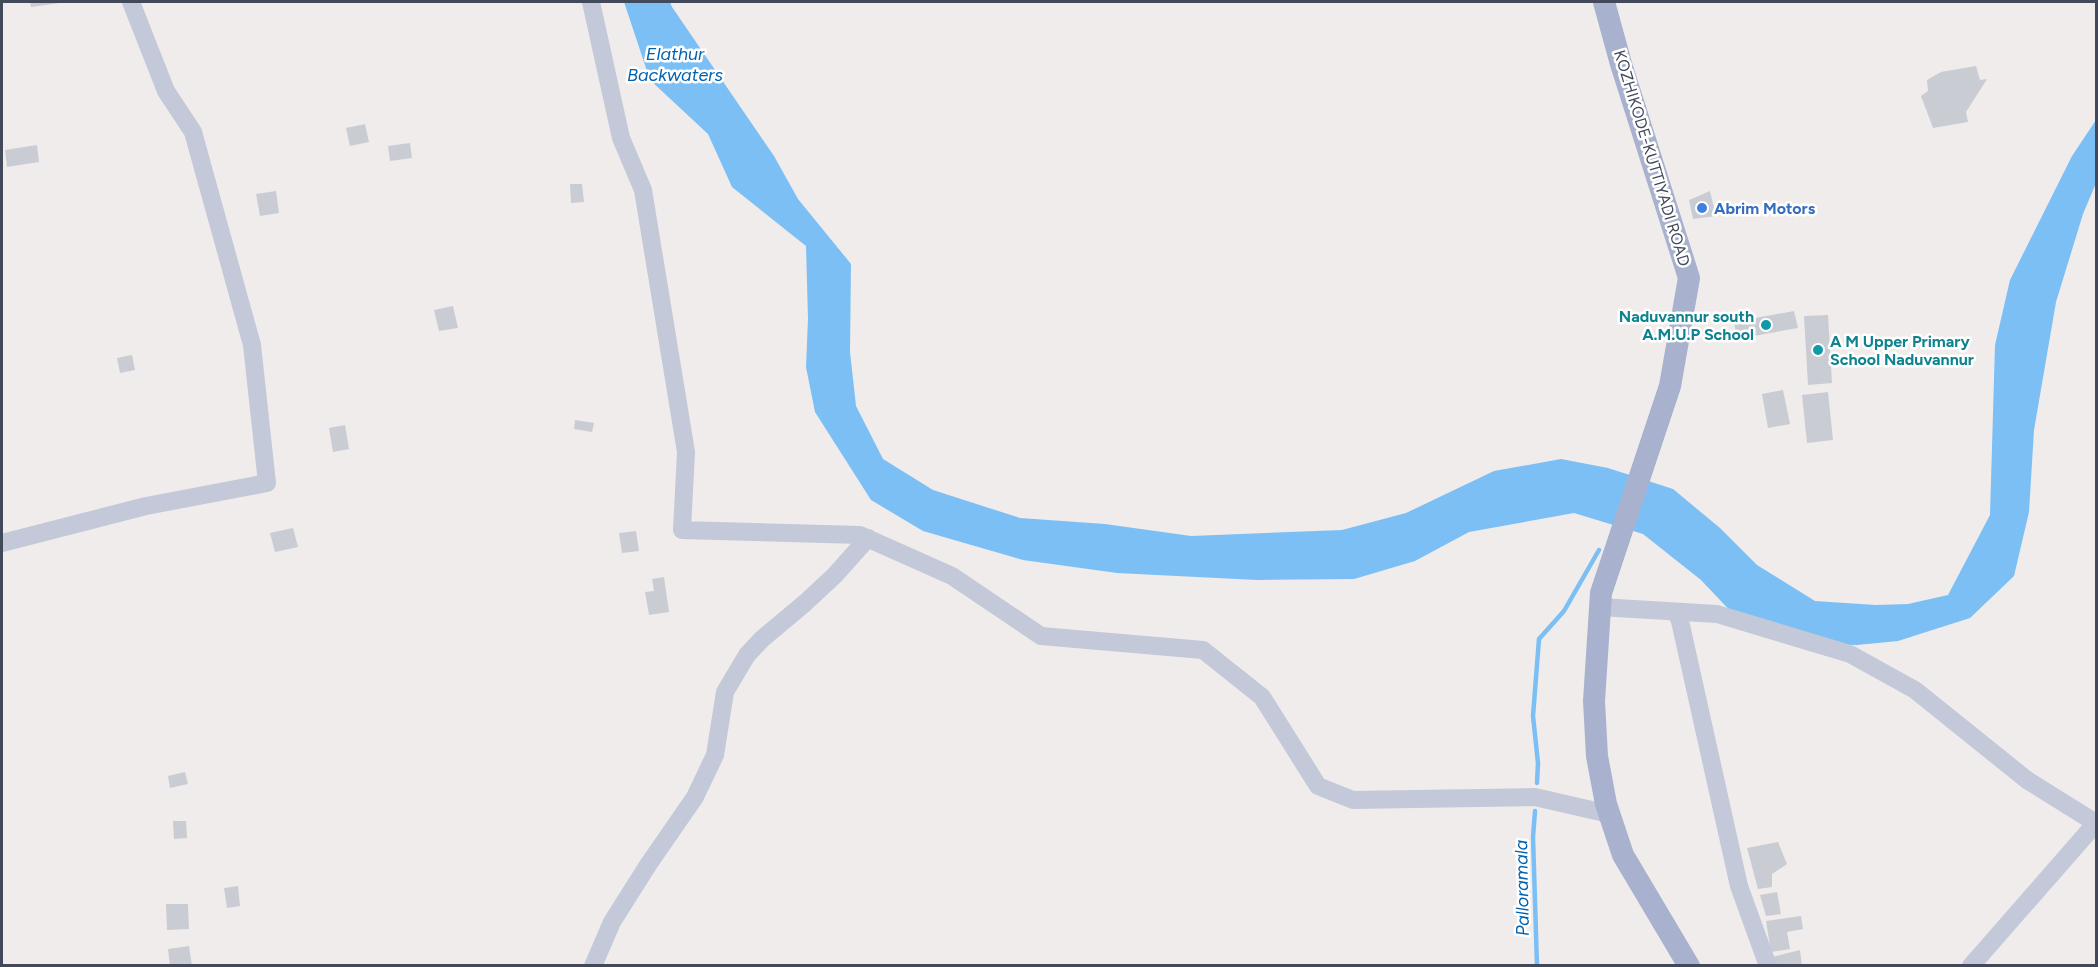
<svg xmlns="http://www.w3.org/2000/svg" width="2098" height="967" font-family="Figtree,sans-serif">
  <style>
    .water { fill: #7cbff4 }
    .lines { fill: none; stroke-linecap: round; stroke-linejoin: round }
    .stream { stroke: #7cbff4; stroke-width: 4.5 }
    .building { fill: #caccd4 }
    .minor { stroke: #c3c9d8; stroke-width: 18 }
    .major { stroke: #a8b2ce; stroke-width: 22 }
    .shop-dot { fill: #3f7fe0; stroke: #fff; stroke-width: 2 }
    .culture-dot { fill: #0f9aa8; stroke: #fff; stroke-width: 2 }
    .labels { text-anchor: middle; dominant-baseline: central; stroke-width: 5; stroke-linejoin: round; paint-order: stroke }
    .street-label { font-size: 16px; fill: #42495b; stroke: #fff }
    .shop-label { font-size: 16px; font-weight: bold; fill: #366cbe; stroke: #fff; text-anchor: start }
    .culture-label { font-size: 16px; font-weight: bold; fill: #0d838f; stroke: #fff; text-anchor: end }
    .water-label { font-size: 18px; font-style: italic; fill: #0062b0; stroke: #fff }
  </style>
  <rect width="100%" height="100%" fill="#efeceb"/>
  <polygon class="water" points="624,2 670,2 672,7 774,156 798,199 851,264 850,352 856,406 883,459 933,490 1020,518 1105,524 1191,536 1342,530 1406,513 1494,471 1561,459 1608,468 1673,489 1720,528 1757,565 1815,601 1876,605 1908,604 1948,595 1990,515 1995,345 2010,280 2072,156 2096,120 2096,183 2083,214 2056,302 2034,430 2029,512 2014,576 1970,618 1898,641 1857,645 1812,644 1738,619 1701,580 1643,534 1574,513 1469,532 1415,561 1354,579 1257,580 1117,573 1023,560 923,531 871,500 815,412 806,367 808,319 806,246 732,187 708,134 650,80"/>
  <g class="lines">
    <g class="stream">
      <polyline points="1537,783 1538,763 1533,716 1539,639 1564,611 1599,550"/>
      <polyline points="1535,811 1533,837 1537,966"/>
    </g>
  </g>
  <g class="building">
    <polygon points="30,2 60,2 60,3 31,7"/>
    <polygon points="1976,66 1980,80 1987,79 1966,112 1968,122 1933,128 1921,96 1928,91 1927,80 1941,72"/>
    <polygon points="365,124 369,142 350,146 346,128"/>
    <polygon points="410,143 412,158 390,161 388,146"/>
    <polygon points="37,145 39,162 7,167 5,150"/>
    <polygon points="570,184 582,184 584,202 571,203"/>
    <polygon points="276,191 279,213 260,216 256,194"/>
    <polygon points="1710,191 1716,216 1693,219 1689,200"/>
    <polygon points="453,306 458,328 439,331 434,310"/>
    <polygon points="1794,311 1798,328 1737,339 1734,322"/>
    <polygon points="1828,315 1832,383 1808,385 1804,316"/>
    <polygon points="132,355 135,370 120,373 117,358"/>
    <polygon points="1783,390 1790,424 1768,428 1762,394"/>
    <polygon points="1828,392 1833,440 1807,443 1802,395"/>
    <polygon points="575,420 594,423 592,432 574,429"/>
    <polygon points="345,425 349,449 333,452 329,428"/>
    <polygon points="293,528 298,547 275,552 270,533"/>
    <polygon points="636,531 639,551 622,553 619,533"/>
    <polygon points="664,577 669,612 649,615 645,592 654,591 652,579"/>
    <polygon points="185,772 188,784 170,788 168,776"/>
    <polygon points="173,821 186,821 187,838 174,839"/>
    <polygon points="1778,842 1787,864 1772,874 1772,887 1758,889 1747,848"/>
    <polygon points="238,886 240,906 227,908 224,888"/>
    <polygon points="1777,892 1781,914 1766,916 1760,895"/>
    <polygon points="166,904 188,904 189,929 167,930"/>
    <polygon points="1801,916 1803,929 1787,932 1790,949 1771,952 1766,921"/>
    <polygon points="189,946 192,966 170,966 168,949"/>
    <polygon points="1800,950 1802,966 1774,966 1772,957"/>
  </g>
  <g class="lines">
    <g class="minor">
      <polyline points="591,2 621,138 643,190 686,452 682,530 860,535 952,576 1041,636 1203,650 1262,697 1318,786 1353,800 1535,797 1609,814"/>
      <polyline points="2,543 146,506 267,483 252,345 193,132 166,91 131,2"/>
      <polyline points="1600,607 1717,614 1850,654 1915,690 2027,780 2096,823"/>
      <polyline points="1676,612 1680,621 1739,886 1768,966"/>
      <polyline points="593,966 612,922 648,865 695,797 715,755 725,692 747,655 762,639 805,603 835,575 868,538"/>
      <polyline points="1971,966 2096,823"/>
    </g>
    <polyline class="major" points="1604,2 1621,64 1689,278 1670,386 1601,593 1594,701 1597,756 1606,804 1623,855 1689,966"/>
  </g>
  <circle class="shop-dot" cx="1702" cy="208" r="6"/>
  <g class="culture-dot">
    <circle cx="1766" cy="325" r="6"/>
    <circle cx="1818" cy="350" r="6"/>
  </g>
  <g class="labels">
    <g class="street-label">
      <text transform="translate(1652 158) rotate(73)">KOZHIKODE-KUTTIYADI ROAD</text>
    </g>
    <g class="shop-label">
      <text x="1714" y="208">Abrim Motors</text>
    </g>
    <g class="culture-label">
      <text x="1754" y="316">Naduvannur south<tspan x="1754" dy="18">A.M.U.P School</tspan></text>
      <text x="1830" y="341" text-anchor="start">A M Upper Primary<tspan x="1830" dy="18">School Naduvannur</tspan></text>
    </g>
    <g class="water-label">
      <text x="675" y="54">Elathur<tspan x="675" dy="21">Backwaters</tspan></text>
      <text transform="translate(1522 888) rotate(-91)">Palloramala</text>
    </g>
  </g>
  <rect width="2098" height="967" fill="none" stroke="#42495b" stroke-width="6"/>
</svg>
